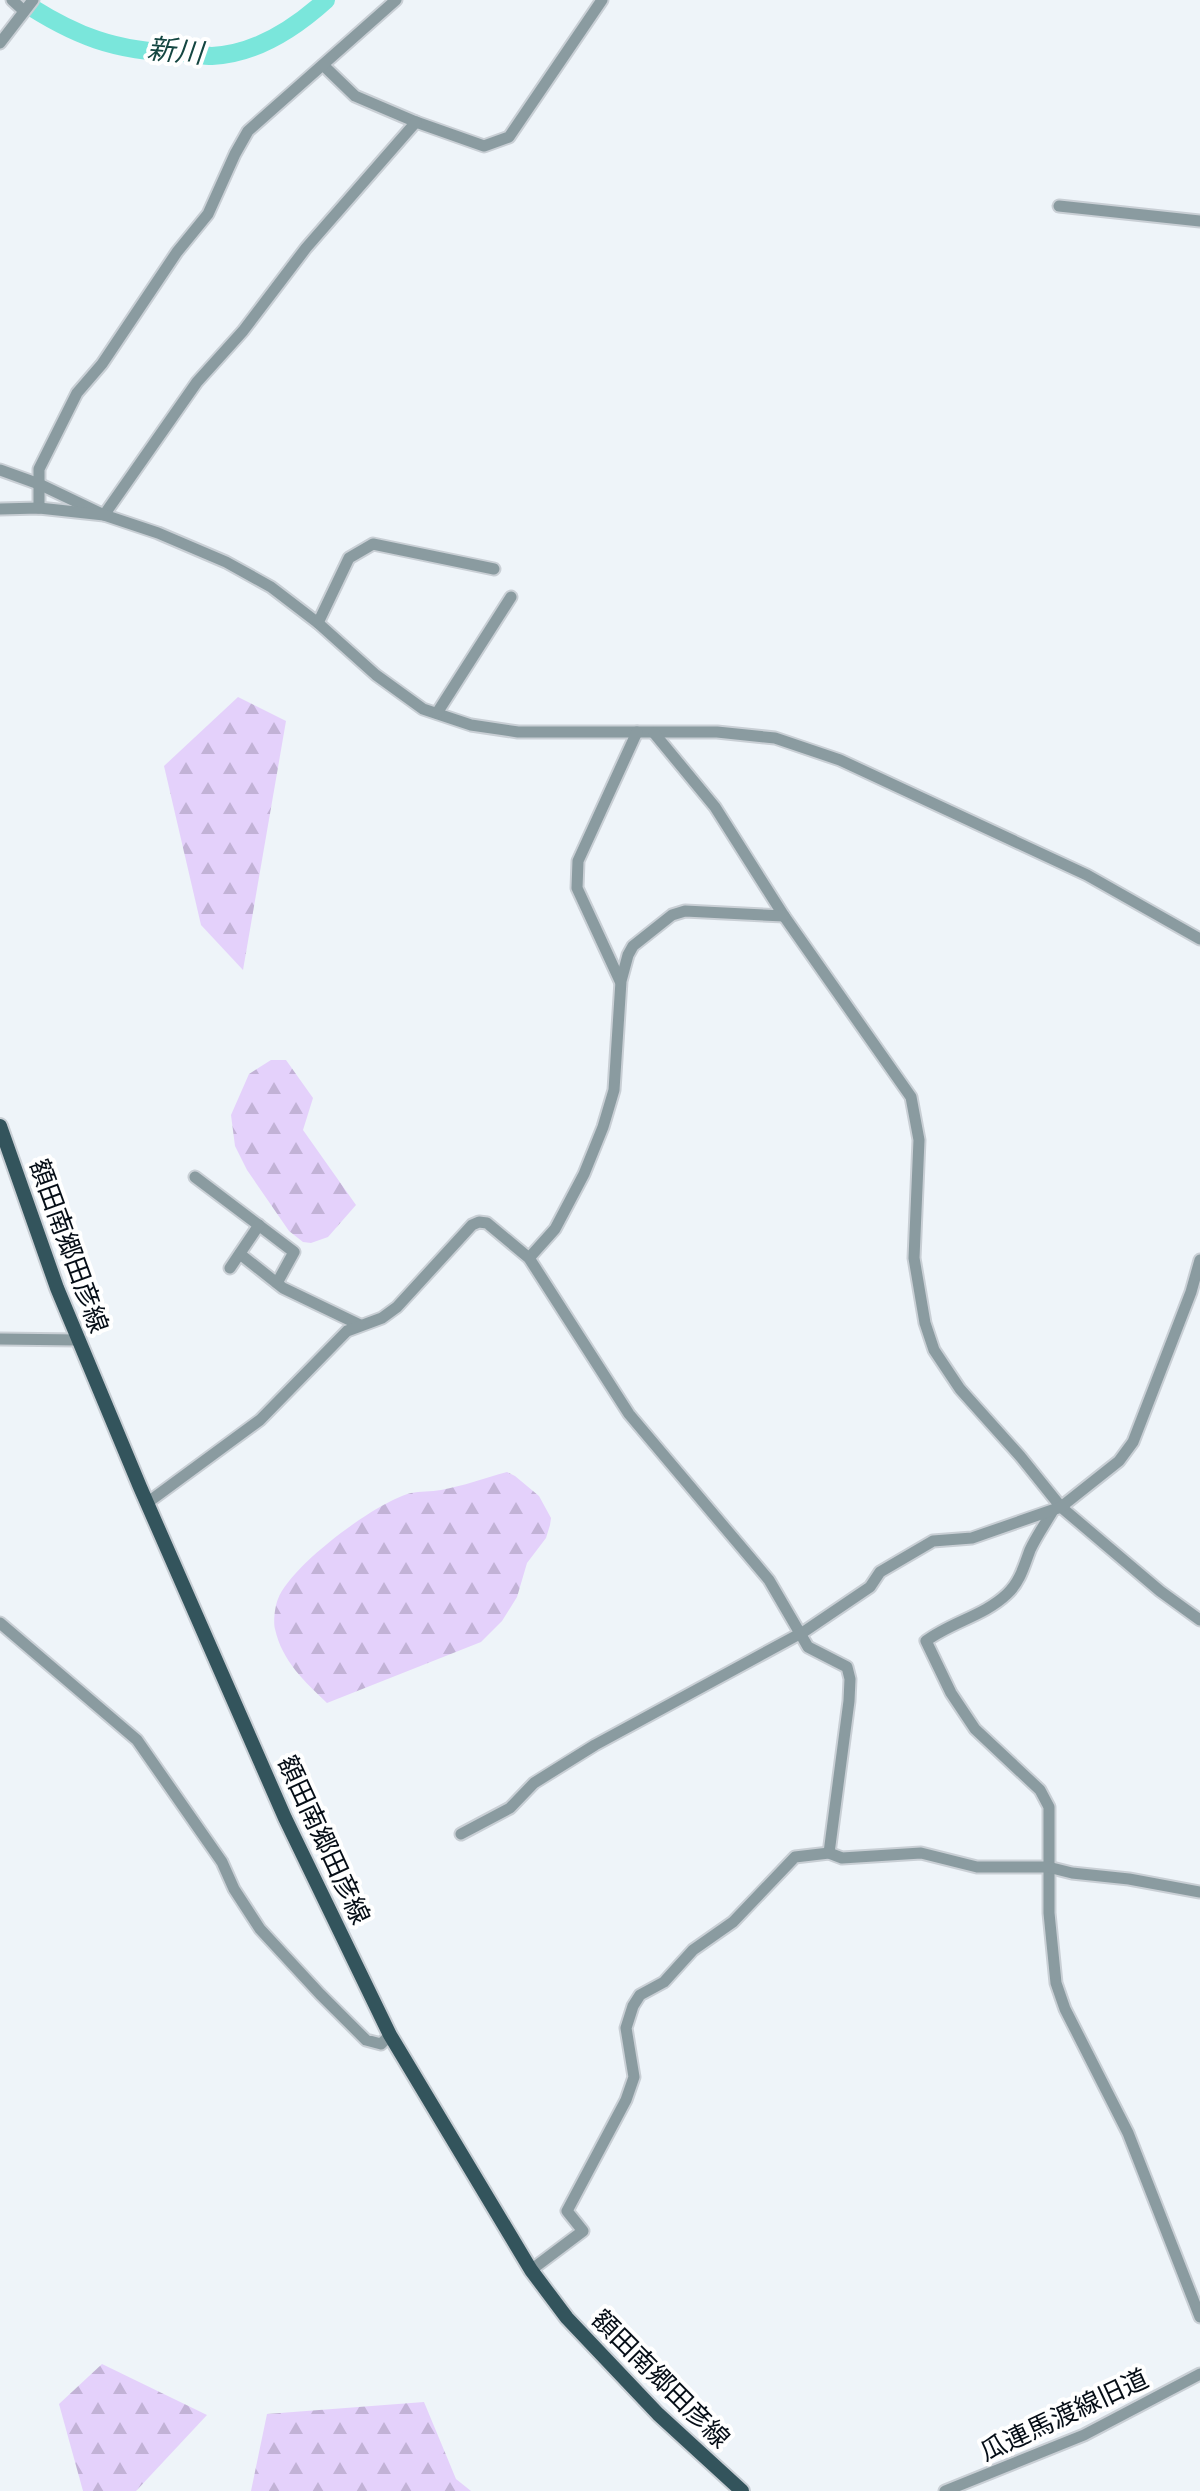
<svg xmlns="http://www.w3.org/2000/svg" width="1200" height="2491" font-family="'DM Sans','Noto Sans JP',sans-serif">
  <style>
    .forest { fill: url(#forest-firs) }
    .lines { fill: none; stroke-linecap: round; stroke-linejoin: round }
    .river { stroke: #7ae6db; stroke-width: 18 }
    .minor-casing { stroke: #c9cfd5; stroke-width: 15 }
    .major-casing { stroke: #c9cfd5; stroke-width: 18 }
    .minor { stroke: #8a9ba0; stroke-width: 11 }
    .major { stroke: #33545c; stroke-width: 14 }
    .labels { text-anchor: middle; dominant-baseline: central; stroke-width: 8; stroke-linejoin: round; paint-order: stroke }
    .street-label { font-size: 26px; fill: #050d16; stroke: #fff }
    .water-label { font-size: 28px; font-style: italic; fill: #144641; stroke: #fff }
  </style>
  <defs>
    <pattern id="forest-firs" width="22" height="20" patternUnits="userSpaceOnUse" patternTransform="scale(2)"><rect width="22" height="20" fill="#e4d1fb"/><path d="M5 1l3.5 6h-7zM16 11l3.5 6h-7z" fill="#c2b2d6"/></pattern>
  </defs>
  <rect width="100%" height="100%" fill="#eef4f9"/>
  <g class="forest">
    <polygon points="238,697 286,721 243,970 201,925 164,766"/>
    <polygon points="271,1060 286,1060 313,1098 303,1130 356,1205 328,1237 311,1243 303,1242 289,1231 247,1170 235,1146 231,1115 249,1074"/>
    <path d="M507 1472 515 1476 539 1496 551 1518 550 1525 546 1538 527 1563 517 1597 502 1621 481 1642 327 1703C305 1682 282 1661 275 1629 273 1622 275 1606 278 1599 291 1565 376 1502 411 1493 420 1491 431 1492 441 1490 463 1486 485 1478 507 1472Z"/>
    <polygon points="102,2364 207,2415 136,2491 83,2491 59,2404"/>
    <polygon points="424,2402 456,2479 471,2491 251,2491 267,2414"/>
  </g>
  <g class="lines">
    <path class="river" d="M20 0C74 36 116 52 181 53 191 53 202 56 212 56 256 54 294 29 326 0"/>
    <defs>
      <g id="minor">
        <polyline points="12,0 24,11"/>
        <polyline points="0,43 33,0"/>
        <polyline points="323,65 355,96 416,122 484,146 509,137 602,0"/>
        <polyline points="1059,206 1200,221"/>
        <polyline points="0,470 39,484 104,515 197,382 243,331 306,248 416,122"/>
        <polyline points="39,508 39,469 77,393 102,364 177,252 208,214 235,154 248,131 396,0"/>
        <polyline points="0,509 39,508 104,515 158,533 226,562 271,587 318,623 376,675 423,709 471,725 518,732 717,732 775,738 840,760 1087,875 1200,939"/>
        <polyline points="318,623 349,558 373,544 494,569"/>
        <polyline points="437,713 511,597"/>
        <polyline points="654,733 715,807 784,916 911,1097 919,1140 914,1258 925,1323 934,1350 960,1389 1020,1456 1061,1507 1160,1591 1200,1620"/>
        <polyline points="620,981 577,888 578,861 637,732"/>
        <polyline points="195,1177 294,1252 277,1283"/>
        <polyline points="240,1254 283,1288 360,1325"/>
        <polyline points="529,1258 555,1229 584,1174 603,1127 614,1090 621,981 628,955 633,946 672,915 685,911 784,916"/>
        <polyline points="230,1268 259,1225"/>
        <polyline points="0,1339 78,1340"/>
        <polyline points="147,1503 260,1420 347,1331 382,1318 397,1307 472,1225 479,1222 487,1223 529,1258 629,1414 769,1580 808,1647 847,1667 850,1679 849,1701 829,1853"/>
        <path d="M1052 1512C1045 1524 1036 1537 1030 1550 1024 1566 1020 1582 1007 1594 984 1616 951 1622 926 1641L951 1693 975 1729 1040 1790 1049 1807V1913L1056 1983 1065 2009 1128 2133 1200 2317"/>
        <polyline points="0,1623 137,1740 222,1862 234,1889 260,1929 320,1994 366,2040 381,2044 390,2035"/>
        <polyline points="461,1834 510,1808 534,1783 595,1745 805,1631 870,1587 880,1572 933,1541 972,1538 1061,1507 1119,1461 1133,1442 1191,1292 1200,1260"/>
        <polyline points="531,2270 583,2231 567,2211 626,2100 634,2077 626,2028 633,2006 640,1995 664,1982 693,1950 733,1922 795,1857 829,1853 842,1858 921,1853 977,1867 1048,1867 1072,1873 1129,1879 1200,1892"/>
        <polyline points="945,2491 1084,2435 1200,2374"/>
      </g>
      <polyline id="major" points="0,1126 57,1288 140,1487 285,1818 390,2035 531,2270 567,2318 658,2414 742,2491"/>
    </defs>
    <use href="#minor" class="minor-casing"/>
    <use href="#major" class="major-casing"/>
    <use href="#minor" class="minor"/>
    <use href="#major" class="major"/>
  </g>
  <g class="labels">
    <g class="street-label">
      <text transform="translate(69 1246) rotate(70)">額田南郷田彦線</text>
      <text transform="translate(324 1840) rotate(65)">額田南郷田彦線</text>
      <text transform="translate(661 2379) rotate(45)">額田南郷田彦線</text>
      <text transform="translate(1064 2415) rotate(-25)">瓜連馬渡線旧道</text>
    </g>
    <g class="water-label">
      <text transform="translate(175 51) rotate(5)">新川</text>
    </g>
  </g>
</svg>
